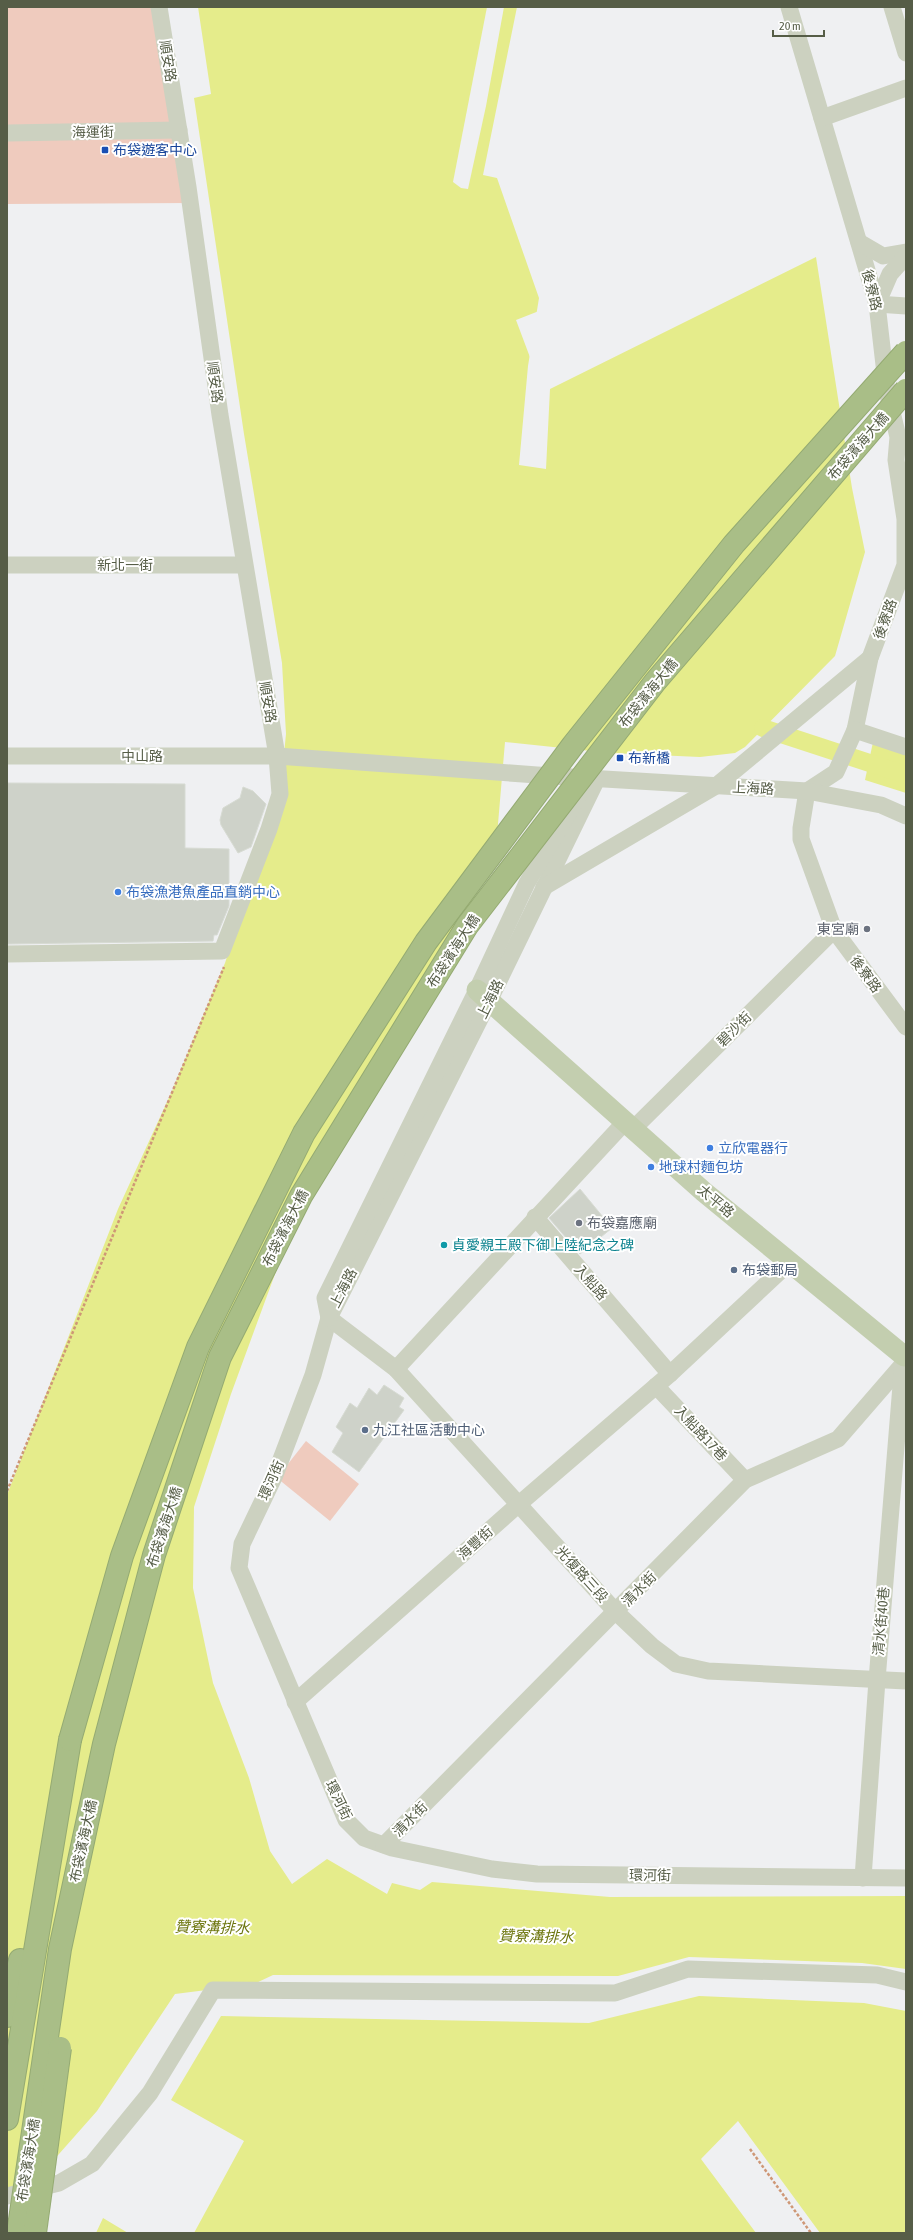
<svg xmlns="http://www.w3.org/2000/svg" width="913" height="2240" font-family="'Asap Condensed','Noto Sans TC',sans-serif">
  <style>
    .green { fill: #efcbbe }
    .water { fill: #e5ec8b }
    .pier { fill: #eff0f2 }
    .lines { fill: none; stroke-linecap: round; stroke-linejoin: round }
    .canal { stroke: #e5ec8b; stroke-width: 18 }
    .building { fill: #ced2c9; stroke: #d7dbd3 }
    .highway-casing { stroke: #94aa72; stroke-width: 24 }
    .path { stroke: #ce9776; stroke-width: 2.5; stroke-dasharray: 3 2; stroke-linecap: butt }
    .minor { stroke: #ccd1c0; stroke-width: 17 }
    .major { stroke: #c3ceaf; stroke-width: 21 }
    .highway { stroke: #a9be87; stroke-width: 22 }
    .highway-bridge-casing { stroke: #94aa72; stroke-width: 24; stroke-linecap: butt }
    .highway-bridge { stroke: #a9be87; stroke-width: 22 }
    .transit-dot { fill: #1a4fb4; stroke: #fff; stroke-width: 1.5 }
    .shop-dot { fill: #3f7fe0; stroke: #fff; stroke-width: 1.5 }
    .worship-dot { fill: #6b7280; stroke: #fff; stroke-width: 1.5 }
    .culture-dot { fill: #0f9aa8; stroke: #fff; stroke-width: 1.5 }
    .service-dot { fill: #5c6f8a; stroke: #fff; stroke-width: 1.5 }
    .labels { text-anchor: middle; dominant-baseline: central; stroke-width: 4; stroke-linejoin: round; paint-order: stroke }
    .street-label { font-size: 14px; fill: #565d47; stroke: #fff }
    .transit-label { font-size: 14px; fill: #164399; stroke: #fff; text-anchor: start }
    .shop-label { font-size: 14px; fill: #366cbe; stroke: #fff; text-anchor: start }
    .worship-label { font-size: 14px; fill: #5b616d; stroke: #fff; text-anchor: end }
    .culture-label { font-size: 14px; fill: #0d838f; stroke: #fff; text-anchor: start }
    .service-label { font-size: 14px; fill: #4e5e75; stroke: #fff; text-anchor: start }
    .water-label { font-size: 15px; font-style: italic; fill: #6d760e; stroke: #fff }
  </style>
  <rect width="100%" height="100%" fill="#eff0f2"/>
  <g class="green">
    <polygon points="7,7 155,7 191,203 7,204"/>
    <polygon points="306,1441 359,1484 330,1521 277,1478"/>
  </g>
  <g class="water">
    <polygon points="198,7 517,7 483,175 497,178 539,298 528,366 519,465 546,469 550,389 816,257 852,488 865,552 835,656 745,747 735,753 700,757 610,753 505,742 495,859 387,1053 282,1255 231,1394 194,1507 193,1588 213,1683 249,1778 270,1851 292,1884 327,1859 387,1894 392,1883 420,1890 432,1882 610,1897 906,1896 906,1969 862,1963 689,1957 618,1976 273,1975 254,1984 175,1994 97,2111 36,2180 7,2189 7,1495 118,1209 172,1091 225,963 280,794 286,734 282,663 244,434 194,98 211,94"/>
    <polygon points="873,742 906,753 906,793 865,780"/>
    <polygon points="699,1996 864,2003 906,2011 906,2233 820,2233 738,2121 701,2159 756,2233 194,2233 244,2141 171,2100 221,2016 589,2023"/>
    <polygon points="103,2218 128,2233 96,2233"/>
  </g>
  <g class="pier">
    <polygon points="487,7 504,7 486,106 468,189 461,188 453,182"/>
    <polygon points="539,311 531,360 516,320"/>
  </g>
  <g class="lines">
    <polyline class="canal" points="763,728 906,775"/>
  </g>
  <g class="building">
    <polygon points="7,783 185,784 185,848 229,849 229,906 217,935 214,935 213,941 7,944"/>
    <polygon points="243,787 253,791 266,804 251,847 238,853 221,825 220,820 223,808 240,798"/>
    <polygon points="580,1189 612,1228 580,1254 549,1218"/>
    <polygon points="384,1385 404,1398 399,1407 404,1410 359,1472 332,1452 343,1433 336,1427 350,1403 357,1408 369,1388 377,1395"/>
  </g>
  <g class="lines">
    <defs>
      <g id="highway">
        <polyline points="7,2016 20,1960"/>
        <polyline points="7,2119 70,1740"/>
      </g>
    </defs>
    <use href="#highway" class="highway-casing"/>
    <g class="path">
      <polyline points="7,1491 224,967"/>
      <polyline points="750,2149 811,2233"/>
    </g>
    <g class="minor">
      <polyline points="789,7 877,304 887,391 898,437 896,460 905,519 905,565 870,658 855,730 836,772 807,791 801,828 801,839 834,930 906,1027"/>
      <polyline points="892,7 906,53"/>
      <polyline points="822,118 906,88"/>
      <polyline points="7,133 179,130"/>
      <polyline points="859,242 883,256 906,252"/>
      <polyline points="877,304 890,274 906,256"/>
      <polyline points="877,304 906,306"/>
      <polyline points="7,565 244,565"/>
      <polyline points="855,730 906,747"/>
      <polyline points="7,756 277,756 537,775 807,791 881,805 906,816"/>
      <polyline points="597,779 489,1001 329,1318 313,1375 275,1475 242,1544 239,1568 346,1820 364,1838 392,1848 492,1869 537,1874 906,1878"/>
      <polyline points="544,887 716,786 870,658"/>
      <polyline points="7,954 222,951 269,829 280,794 277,756 220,415 188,187 159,7"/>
      <polyline points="633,1129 834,930"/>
      <polyline points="535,1217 670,1374"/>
      <polyline points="329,1318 396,1369 616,1612 652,1646 676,1664 708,1671 906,1681"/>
      <polyline points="329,1318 325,1298 477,990 527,883 578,797"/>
      <polyline points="396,1369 625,1122"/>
      <polyline points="656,1386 745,1480"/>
      <polyline points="295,1702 519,1504 670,1374 790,1262"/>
      <polyline points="384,1845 745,1480 838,1439 903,1364"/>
      <polyline points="863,1878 877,1680 903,1361"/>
      <polyline points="7,2196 59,2183 92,2164 150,2093 213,1990 615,1993 688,1969 877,1975 906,1982"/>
    </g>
    <polyline class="major" points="477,990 704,1192 904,1356 906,1356"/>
    <use href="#highway" class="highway"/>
    <defs>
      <g id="highway-bridge">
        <polyline points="70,1740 122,1556 198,1347 304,1133 426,942 573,745 734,544 906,352"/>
        <polyline points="18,2233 60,1949 104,1744 154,1555 220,1357 301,1196 467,926 655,682 906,390"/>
        <polyline points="35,2233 60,2048"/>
      </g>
    </defs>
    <use href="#highway-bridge" class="highway-bridge-casing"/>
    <use href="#highway-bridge" class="highway-bridge"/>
  </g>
  <g class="transit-dot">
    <rect x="101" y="146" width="8" height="8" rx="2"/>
    <rect x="616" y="754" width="8" height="8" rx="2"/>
  </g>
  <g class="shop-dot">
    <circle cx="118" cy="892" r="4"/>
    <circle cx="710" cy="1148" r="4"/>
    <circle cx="651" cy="1167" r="4"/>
  </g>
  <g class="worship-dot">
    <circle cx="867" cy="929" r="4"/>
    <circle cx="579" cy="1223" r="4"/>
  </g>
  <circle class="culture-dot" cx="444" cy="1245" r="4"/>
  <g class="service-dot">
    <circle cx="734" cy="1270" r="4"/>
    <circle cx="365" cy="1430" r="4"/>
  </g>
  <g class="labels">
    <g class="street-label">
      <text transform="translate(168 61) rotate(81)">順安路</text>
      <text transform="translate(93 132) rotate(-1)">海運街</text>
      <text transform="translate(872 290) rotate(76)">後寮路</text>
      <text transform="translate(215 382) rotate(82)">順安路</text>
      <text transform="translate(858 446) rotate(-49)">布袋濱海大橋</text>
      <text x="125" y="565">新北一街</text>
      <text transform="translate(885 619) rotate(-70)">後寮路</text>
      <text transform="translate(648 693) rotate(-51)">布袋濱海大橋</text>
      <text transform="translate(268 702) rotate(80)">順安路</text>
      <text x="142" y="756">中山路</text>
      <text transform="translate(753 788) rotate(3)">上海路</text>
      <text transform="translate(453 951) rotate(-57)">布袋濱海大橋</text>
      <text transform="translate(866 974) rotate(54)">後寮路</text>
      <text transform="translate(490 999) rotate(-64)">上海路</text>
      <text transform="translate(734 1029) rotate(-45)">碧沙街</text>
      <text transform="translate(716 1201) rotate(40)">太平路</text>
      <text transform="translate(285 1228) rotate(-63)">布袋濱海大橋</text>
      <text transform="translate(591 1282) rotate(49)">入船路</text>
      <text transform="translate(343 1288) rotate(-63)">上海路</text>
      <text transform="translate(701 1433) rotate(47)">入船路17巷</text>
      <text transform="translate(271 1480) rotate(-66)">環河街</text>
      <text transform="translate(164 1527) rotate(-72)">布袋濱海大橋</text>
      <text transform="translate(475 1543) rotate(-42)">海豐街</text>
      <text transform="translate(582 1574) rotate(48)">光復路三段</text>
      <text transform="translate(639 1589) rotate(-46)">清水街</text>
      <text transform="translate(881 1621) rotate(-85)">清水街40巷</text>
      <text transform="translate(339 1800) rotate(64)">環河街</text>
      <text transform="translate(410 1819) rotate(-45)">清水街</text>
      <text transform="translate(83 1841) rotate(-78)">布袋濱海大橋</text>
      <text transform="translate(650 1875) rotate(1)">環河街</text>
      <text transform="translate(28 2160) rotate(-81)">布袋濱海大橋</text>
    </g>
    <g class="transit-label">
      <text x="113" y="150">布袋遊客中心</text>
      <text x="628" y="758">布新橋</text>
    </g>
    <g class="shop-label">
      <text x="126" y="892">布袋漁港魚產品直銷中心</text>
      <text x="718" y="1148">立欣電器行</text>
      <text x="659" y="1167">地球村麵包坊</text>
    </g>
    <g class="worship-label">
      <text x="859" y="929">東宮廟</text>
      <text x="587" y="1223" text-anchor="start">布袋嘉應廟</text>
    </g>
    <g class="culture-label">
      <text x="452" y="1245">貞愛親王殿下御上陸紀念之碑</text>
    </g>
    <g class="service-label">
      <text x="742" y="1270">布袋郵局</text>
      <text x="373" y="1430">九江社區活動中心</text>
    </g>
    <g class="water-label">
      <text transform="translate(212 1927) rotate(1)">贊寮溝排水</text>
      <text transform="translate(536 1936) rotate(1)">贊寮溝排水</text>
    </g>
  </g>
  <rect width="913" height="2240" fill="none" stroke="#565d47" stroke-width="16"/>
  <path d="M773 30v6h51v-6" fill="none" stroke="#565d47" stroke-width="2"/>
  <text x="779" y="30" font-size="12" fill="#565d47" stroke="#ffffff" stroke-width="3" paint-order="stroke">20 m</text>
</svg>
